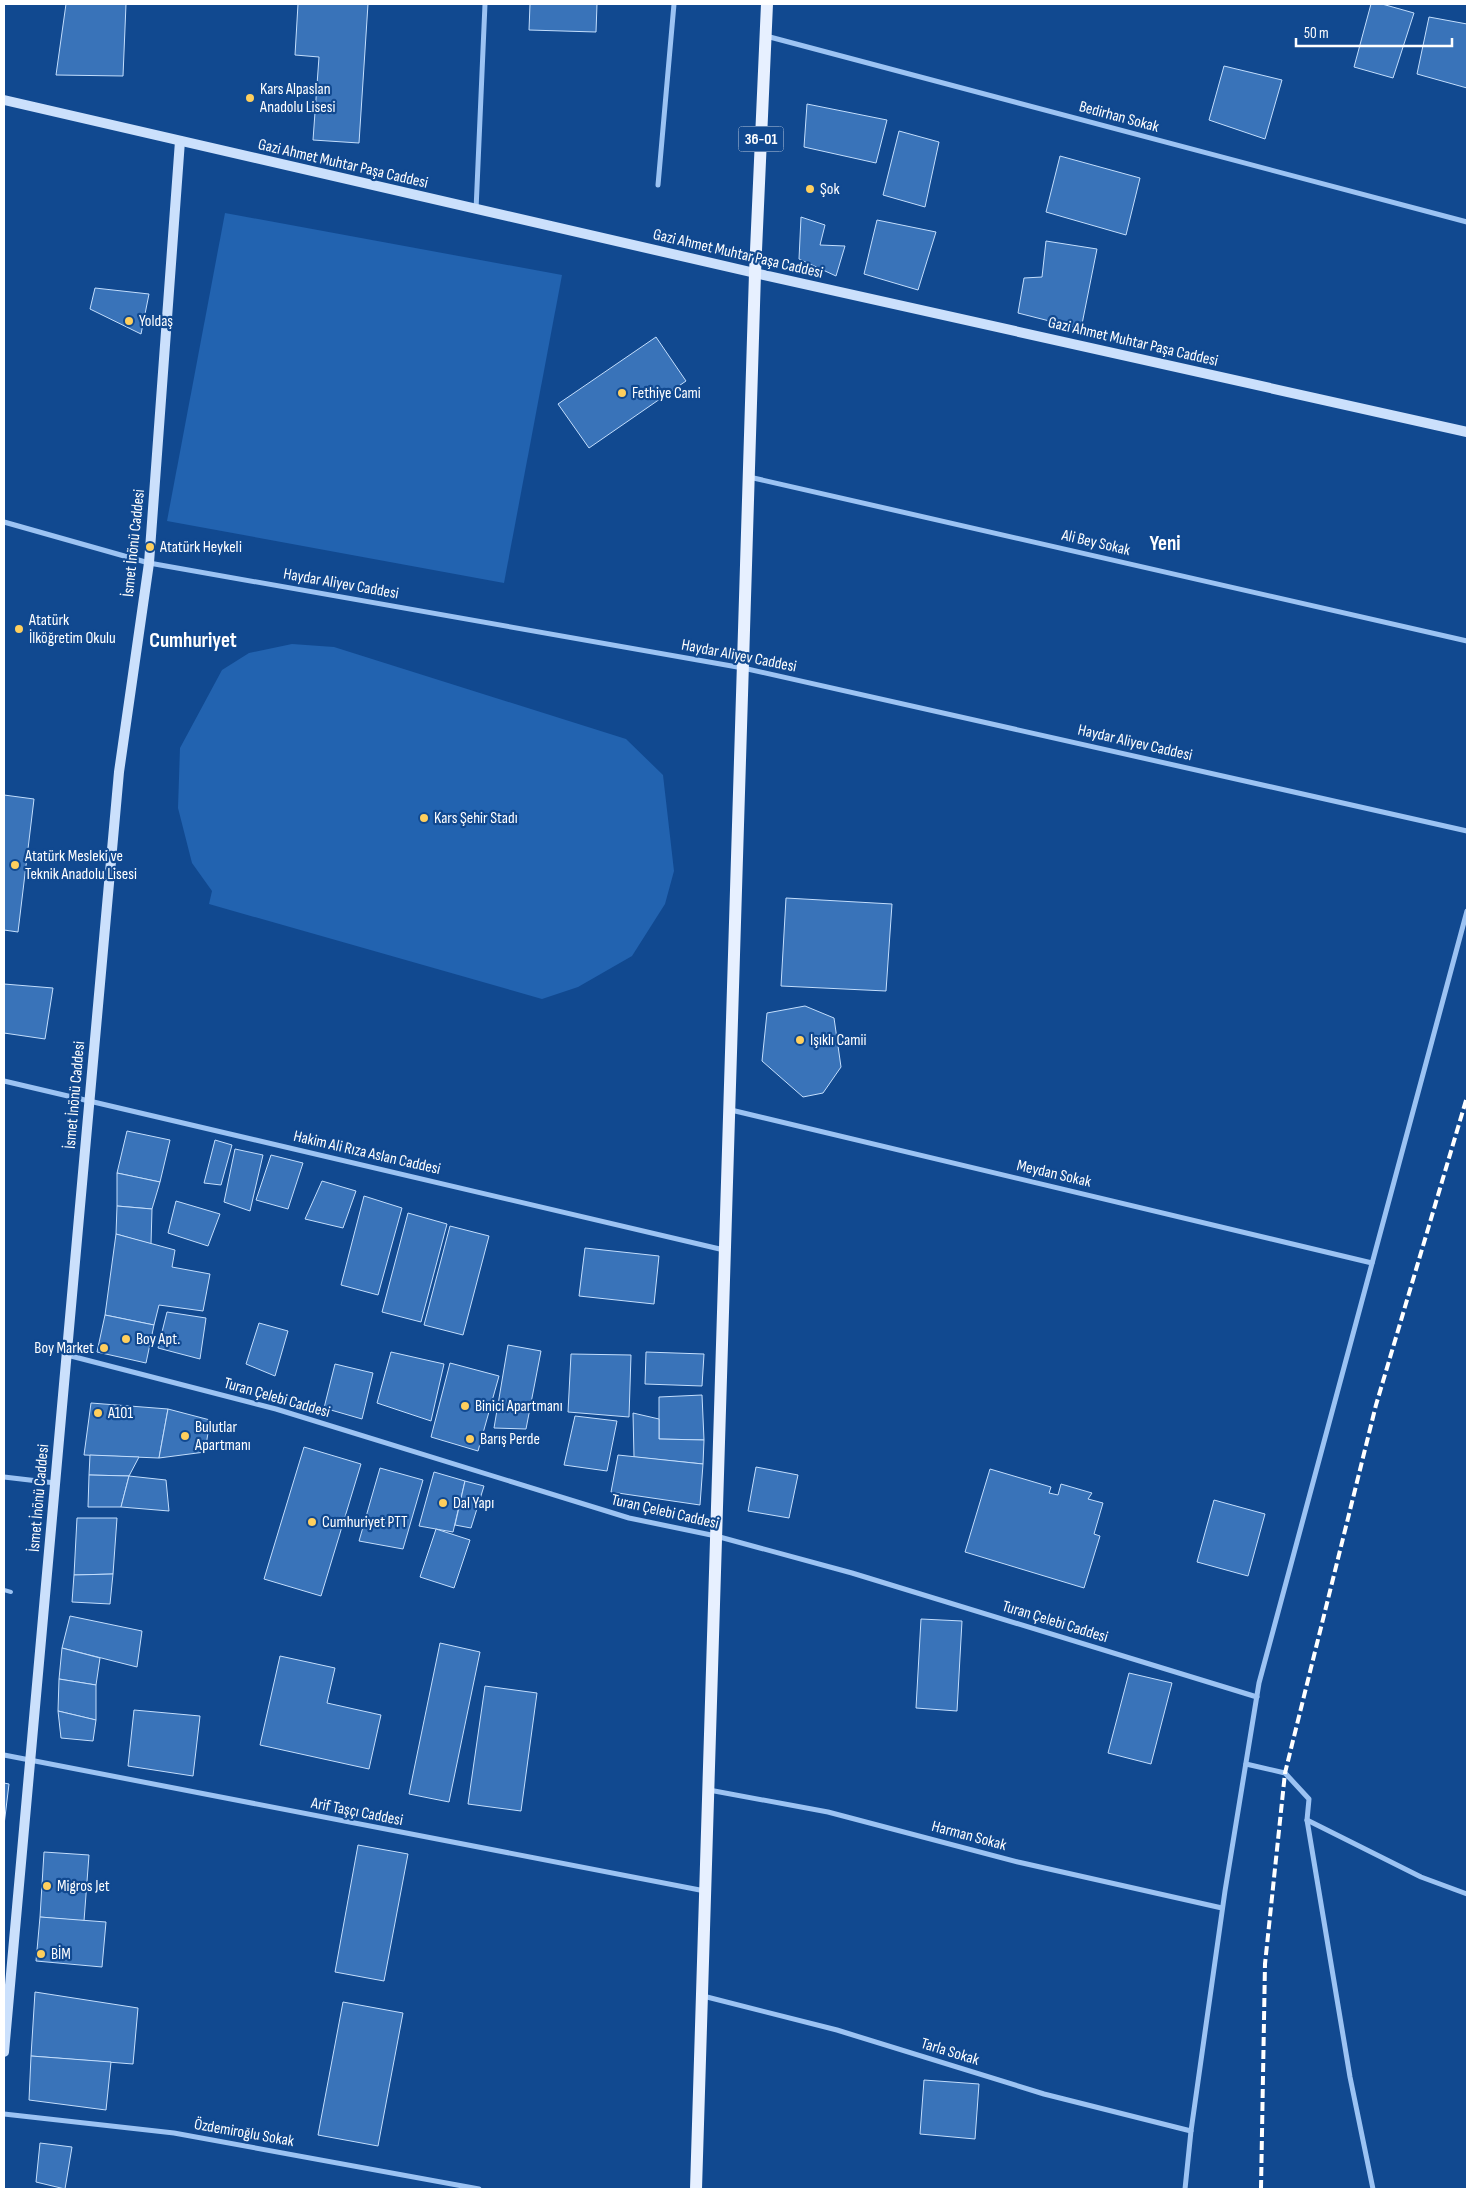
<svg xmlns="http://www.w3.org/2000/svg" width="1471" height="2193" font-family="'Sofia Sans Condensed',sans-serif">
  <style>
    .green { fill: #2263b0 }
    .building { fill: #3973b9; stroke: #c3defd }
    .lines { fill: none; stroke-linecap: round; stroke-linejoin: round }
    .lane { stroke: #9cc3f3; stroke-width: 4 }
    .street { stroke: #9cc3f3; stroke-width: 5 }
    .secondary { stroke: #cbe0fc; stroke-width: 10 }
    .primary { stroke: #e7f0ff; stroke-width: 12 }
    .rail { stroke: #fff; stroke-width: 4; stroke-dasharray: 9 4; stroke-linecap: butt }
    .poi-dot { fill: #ffcf5d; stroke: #114990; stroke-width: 2 }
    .labels { text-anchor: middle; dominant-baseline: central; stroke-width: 4.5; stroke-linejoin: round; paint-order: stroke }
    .shield { fill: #114990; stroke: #b8c8de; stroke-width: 1 }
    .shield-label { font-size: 15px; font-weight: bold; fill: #fff }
    .poi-label { font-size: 16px; fill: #fff; stroke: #114990; text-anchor: start }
    .street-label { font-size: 16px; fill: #fff; stroke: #114990 }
    .district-label { font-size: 21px; font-weight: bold; fill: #fff; stroke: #114990 }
  </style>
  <rect width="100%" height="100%" fill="#114990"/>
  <g class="green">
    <polygon points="225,213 562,275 504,583 167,521"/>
    <polygon points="292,644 334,647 626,739 663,775 674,871 665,904 632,956 578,987 542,999 209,904 212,891 192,863 178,808 180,748 222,670 249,653"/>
  </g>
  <g class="building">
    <polygon points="66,4 126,4 123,76 56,75"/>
    <polygon points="298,4 368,4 359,143 313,140 319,57 295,55"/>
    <polygon points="530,4 597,4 596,32 529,30"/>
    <polygon points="1371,4 1382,4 1414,13 1393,78 1354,67"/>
    <polygon points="1429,17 1467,24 1467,88 1417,74"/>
    <polygon points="1224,66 1282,80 1265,139 1209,120"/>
    <polygon points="807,104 887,120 876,163 804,147"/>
    <polygon points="899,131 939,142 925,207 883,195"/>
    <polygon points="1060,156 1140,178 1126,235 1046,212"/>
    <polygon points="801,217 825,225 820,245 845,246 836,276 799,259"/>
    <polygon points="877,220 936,232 918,290 864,274"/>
    <polygon points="1046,241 1097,249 1081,329 1018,313 1024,278 1042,277"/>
    <polygon points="95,288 149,294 141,334 90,309"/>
    <polygon points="656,337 686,381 589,448 558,404"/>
    <polygon points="4,795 34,799 18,932 4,930"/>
    <polygon points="786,898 892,904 886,991 781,986"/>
    <polygon points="4,984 53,988 45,1039 4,1033"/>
    <polygon points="805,1006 834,1018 841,1067 823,1093 803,1097 762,1061 767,1013"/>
    <polygon points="127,1131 170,1140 160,1182 117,1173"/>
    <polygon points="215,1140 232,1145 221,1185 204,1183"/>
    <polygon points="235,1149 263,1155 250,1211 224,1202"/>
    <polygon points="271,1155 303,1163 288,1209 256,1200"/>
    <polygon points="117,1173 160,1182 152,1209 117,1206"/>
    <polygon points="322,1181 356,1191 343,1228 305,1219"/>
    <polygon points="364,1196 402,1208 378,1295 341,1285"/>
    <polygon points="176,1201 220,1214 208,1246 168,1233"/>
    <polygon points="117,1206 152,1209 151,1244 116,1234"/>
    <polygon points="408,1213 447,1224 421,1322 382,1312"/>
    <polygon points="450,1226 489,1236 463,1335 424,1325"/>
    <polygon points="116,1234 175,1250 172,1267 210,1274 203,1311 159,1305 154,1325 105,1315"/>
    <polygon points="585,1248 659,1256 654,1304 579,1296"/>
    <polygon points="167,1312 206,1318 200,1359 158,1348"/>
    <polygon points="105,1315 154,1325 146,1363 97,1352"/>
    <polygon points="259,1323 288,1331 275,1376 246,1364"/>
    <polygon points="508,1345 541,1351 526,1429 494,1428"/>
    <polygon points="391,1352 444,1364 431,1421 377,1403"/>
    <polygon points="646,1352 704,1354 702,1386 645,1384"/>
    <polygon points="571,1354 631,1355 629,1417 568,1412"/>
    <polygon points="450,1363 499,1376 478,1451 431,1437"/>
    <polygon points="335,1364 373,1373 362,1419 324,1408"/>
    <polygon points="702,1395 704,1440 659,1439 659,1397"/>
    <polygon points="91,1403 168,1409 159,1458 84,1455"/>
    <polygon points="168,1409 210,1420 205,1452 159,1458"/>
    <polygon points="633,1413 659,1419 659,1439 704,1440 703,1464 634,1457"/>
    <polygon points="575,1416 617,1421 607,1471 564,1465"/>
    <polygon points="304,1447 361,1464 321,1596 264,1579"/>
    <polygon points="90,1455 139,1457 129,1476 89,1475"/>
    <polygon points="618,1455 703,1464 700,1505 611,1492"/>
    <polygon points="756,1467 798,1475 789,1518 748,1511"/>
    <polygon points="380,1468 423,1480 403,1549 359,1541"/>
    <polygon points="990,1469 1051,1487 1049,1493 1058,1495 1061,1484 1092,1493 1088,1499 1103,1503 1094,1534 1100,1536 1084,1588 965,1552"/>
    <polygon points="434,1472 465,1481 453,1532 419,1526"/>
    <polygon points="89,1475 129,1476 121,1507 88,1507"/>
    <polygon points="129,1476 166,1480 169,1511 121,1507"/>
    <polygon points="465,1481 484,1486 471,1528 455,1525"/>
    <polygon points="1214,1500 1265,1514 1248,1576 1197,1562"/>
    <polygon points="77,1518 117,1518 113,1574 74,1575"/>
    <polygon points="436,1529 470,1540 454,1588 420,1577"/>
    <polygon points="113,1574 110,1604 72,1602 74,1575"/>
    <polygon points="70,1616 142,1631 137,1667 62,1648"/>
    <polygon points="921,1619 962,1621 957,1711 916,1708"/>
    <polygon points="440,1643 480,1652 449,1802 409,1794"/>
    <polygon points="62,1648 100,1658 96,1685 59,1679"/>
    <polygon points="280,1656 335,1668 327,1703 381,1715 369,1769 260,1745"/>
    <polygon points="1129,1673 1172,1683 1151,1764 1108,1753"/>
    <polygon points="59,1679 96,1685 96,1720 58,1711"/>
    <polygon points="485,1686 537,1693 521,1811 468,1804"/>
    <polygon points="134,1710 200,1716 193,1776 128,1766"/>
    <polygon points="58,1711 96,1720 93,1741 61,1738"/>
    <polygon points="4,1783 9,1784 4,1825"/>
    <polygon points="358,1845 408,1854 384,1981 335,1972"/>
    <polygon points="44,1852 89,1855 84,1921 40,1917"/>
    <polygon points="40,1917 106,1922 102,1967 36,1961"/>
    <polygon points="35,1992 138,2008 133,2064 31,2056"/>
    <polygon points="343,2002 403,2013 378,2146 318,2135"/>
    <polygon points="31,2056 111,2062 106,2110 29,2100"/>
    <polygon points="924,2080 979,2084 975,2139 920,2134"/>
    <polygon points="40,2143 72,2147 65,2189 36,2182"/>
  </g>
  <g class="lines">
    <polyline class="lane" points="4,1590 11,1592"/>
    <g class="street">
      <polyline points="766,36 1467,222"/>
      <polyline points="658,185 674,4"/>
      <polyline points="476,210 485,4"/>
      <polyline points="749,477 1467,641"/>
      <polyline points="4,522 149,563 743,668 1467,831"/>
      <polyline points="4,1081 724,1250"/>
      <polyline points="731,1110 1372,1263"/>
      <polyline points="67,1355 276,1409 629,1518 716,1536 852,1573 1257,1697"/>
      <polyline points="4,1477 55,1483"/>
      <polyline points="4,1755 705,1891"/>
      <polyline points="1246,1764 1285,1773 1309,1799 1307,1820 1350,2077 1373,2189"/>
      <polyline points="709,1790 828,1812 1018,1862 1222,1908"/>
      <polyline points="1307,1820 1421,1877 1467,1894"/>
      <polyline points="703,1996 837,2030 1044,2094 1191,2131"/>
      <polyline points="4,2114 174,2133 479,2189"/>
      <polyline points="1185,2189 1191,2131 1225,1891 1259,1683 1467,911"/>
    </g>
    <g class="secondary">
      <polyline points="4,100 755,273 1467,432"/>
      <polyline points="4,2052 119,772 149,563 180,141"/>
    </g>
    <polyline class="primary" points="696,2189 755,273 767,4"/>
    <polyline class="rail" points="1261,2189 1265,1964 1285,1773 1376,1405 1467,1097"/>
  </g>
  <g class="poi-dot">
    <circle cx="250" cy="98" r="5"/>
    <circle cx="810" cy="189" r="5"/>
    <circle cx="129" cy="321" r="5"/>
    <circle cx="622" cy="393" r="5"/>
    <circle cx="150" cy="547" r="5"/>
    <circle cx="19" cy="629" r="5"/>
    <circle cx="424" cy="818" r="5"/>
    <circle cx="15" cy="865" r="5"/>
    <circle cx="800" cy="1040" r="5"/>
    <circle cx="126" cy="1339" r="5"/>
    <circle cx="104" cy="1348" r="5"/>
    <circle cx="465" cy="1406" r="5"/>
    <circle cx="98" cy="1413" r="5"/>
    <circle cx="185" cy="1436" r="5"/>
    <circle cx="470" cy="1439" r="5"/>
    <circle cx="443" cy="1503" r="5"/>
    <circle cx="312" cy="1522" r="5"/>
    <circle cx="47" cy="1886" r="5"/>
    <circle cx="41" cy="1954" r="5"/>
  </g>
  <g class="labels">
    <rect class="shield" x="738.5" y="126.5" width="45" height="25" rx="4"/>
    <g class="shield-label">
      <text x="761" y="139">36-01</text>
    </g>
    <g class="poi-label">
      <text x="260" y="89">Kars Alpaslan<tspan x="260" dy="18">Anadolu Lisesi</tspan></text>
      <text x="820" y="189">Şok</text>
      <text x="139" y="321">Yoldaş</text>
      <text x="632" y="393">Fethiye Cami</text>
      <text x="160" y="547">Atatürk Heykeli</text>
      <text x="29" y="620">Atatürk<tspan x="29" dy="18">İlköğretim Okulu</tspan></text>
      <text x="434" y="818">Kars Şehir Stadı</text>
      <text x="25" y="856">Atatürk Mesleki ve<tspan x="25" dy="18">Teknik Anadolu Lisesi</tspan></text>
      <text x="810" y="1040">Işıklı Camii</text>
      <text x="136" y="1339">Boy Apt.</text>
      <text x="94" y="1348" text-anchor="end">Boy Market</text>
      <text x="475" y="1406">Binici Apartmanı</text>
      <text x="108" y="1413">A101</text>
      <text x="195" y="1427">Bulutlar<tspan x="195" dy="18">Apartmanı</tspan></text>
      <text x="480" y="1439">Barış Perde</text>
      <text x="453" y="1503">Dal Yapı</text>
      <text x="322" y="1522">Cumhuriyet PTT</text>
      <text x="57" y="1886">Migros Jet</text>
      <text x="51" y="1954">BİM</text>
    </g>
    <g class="street-label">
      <text transform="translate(1119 117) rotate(15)">Bedirhan Sokak</text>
      <text transform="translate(343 164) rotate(13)">Gazi Ahmet Muhtar Paşa Caddesi</text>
      <text transform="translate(738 254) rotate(13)">Gazi Ahmet Muhtar Paşa Caddesi</text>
      <text transform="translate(1133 342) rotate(13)">Gazi Ahmet Muhtar Paşa Caddesi</text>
      <text transform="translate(134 543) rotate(-84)">İsmet İnönü Caddesi</text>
      <text transform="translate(1096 543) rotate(13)">Ali Bey Sokak</text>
      <text transform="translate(341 584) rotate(10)">Haydar Aliyev Caddesi</text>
      <text transform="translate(739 656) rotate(11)">Haydar Aliyev Caddesi</text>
      <text transform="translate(1135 743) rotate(13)">Haydar Aliyev Caddesi</text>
      <text transform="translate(75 1095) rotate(-85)">İsmet İnönü Caddesi</text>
      <text transform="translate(367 1153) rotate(13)">Hakim Ali Rıza Aslan Caddesi</text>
      <text transform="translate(1054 1174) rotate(13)">Meydan Sokak</text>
      <text transform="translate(277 1398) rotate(16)">Turan Çelebi Caddesi</text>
      <text transform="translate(39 1498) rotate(-85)">İsmet İnönü Caddesi</text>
      <text transform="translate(665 1512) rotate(13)">Turan Çelebi Caddesi</text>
      <text transform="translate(1055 1622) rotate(17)">Turan Çelebi Caddesi</text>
      <text transform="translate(357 1812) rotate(11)">Arif Taşçı Caddesi</text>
      <text transform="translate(969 1836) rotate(15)">Harman Sokak</text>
      <text transform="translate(950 2052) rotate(17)">Tarla Sokak</text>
      <text transform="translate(244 2133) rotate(10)">Özdemiroğlu Sokak</text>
    </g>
    <g class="district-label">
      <text x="1165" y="543">Yeni</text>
      <text x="193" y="640">Cumhuriyet</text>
    </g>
  </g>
  <rect width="1471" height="2193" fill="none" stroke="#ffffff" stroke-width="10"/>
  <path d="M1296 38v8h156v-8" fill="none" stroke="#ffffff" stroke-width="2.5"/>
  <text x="1304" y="38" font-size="15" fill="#ffffff" stroke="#114990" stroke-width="4" paint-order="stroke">50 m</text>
</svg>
